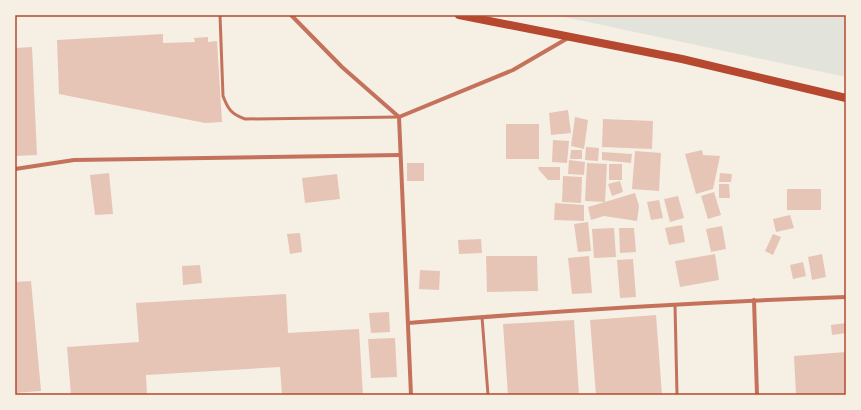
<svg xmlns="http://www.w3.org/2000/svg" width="861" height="410" font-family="'PT Sans Narrow',sans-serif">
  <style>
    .green { fill: #e2e4dc }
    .building { fill: #e6c5b7 }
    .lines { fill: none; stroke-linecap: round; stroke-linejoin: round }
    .service { stroke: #c5725c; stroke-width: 3 }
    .minor { stroke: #c5725c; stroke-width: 4 }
    .secondary { stroke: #b5482f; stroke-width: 8 }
    .neatline { fill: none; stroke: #b5482f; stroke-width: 1.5 }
  </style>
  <rect width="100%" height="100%" fill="#f6efe4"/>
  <polygon class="green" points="555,15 846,15 846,77"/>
  <g class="building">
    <polygon points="163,34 163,43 195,42 194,38 208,37 208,42 217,41 222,122 205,123 59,94 57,40"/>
    <polygon points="32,47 37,155 15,156 15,48"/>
    <polygon points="568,110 571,133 551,135 549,113"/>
    <polygon points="575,117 588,120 584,149 571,146"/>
    <polygon points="603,119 653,121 652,149 602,147"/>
    <rect x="506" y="124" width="33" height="35"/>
    <polygon points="553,140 569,141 567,163 552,162"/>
    <polygon points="586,147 599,148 598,161 585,160"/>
    <polygon points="571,150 582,150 582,159 570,159"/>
    <polygon points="702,150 703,155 720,156 713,189 696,194 685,154"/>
    <polygon points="635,151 661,153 659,191 632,189"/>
    <polygon points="602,152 632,154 631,163 602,160"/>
    <polygon points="569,160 585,162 584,175 568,174"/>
    <rect x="407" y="163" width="17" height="18"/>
    <polygon points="587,163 607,164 605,202 585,201"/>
    <rect x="609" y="164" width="13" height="16"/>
    <polygon points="538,167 560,167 560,180 548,180 539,170"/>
    <polygon points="109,173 113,214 95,215 90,175"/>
    <polygon points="720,173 732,174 731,182 719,182"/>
    <polygon points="337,174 340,199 305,203 302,178"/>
    <polygon points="563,176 582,177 581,203 562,202"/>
    <polygon points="620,181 623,192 612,196 608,184"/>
    <polygon points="719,184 729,184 730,198 719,198"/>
    <rect x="787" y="189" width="34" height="21"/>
    <polygon points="714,192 721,215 708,219 701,196"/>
    <polygon points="635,193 639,206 637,221 604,216 591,220 588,207"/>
    <polygon points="678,196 684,218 670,222 664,199"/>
    <polygon points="659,200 663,218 651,220 647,202"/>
    <polygon points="555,203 584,205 584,221 554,220"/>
    <polygon points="790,215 794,228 776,232 773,219"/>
    <polygon points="588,222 591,251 578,252 574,224"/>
    <polygon points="682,225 685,242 669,245 665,228"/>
    <polygon points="722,226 726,249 711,252 706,229"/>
    <polygon points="614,228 616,257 594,258 592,229"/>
    <polygon points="619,228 634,228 636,252 620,253"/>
    <polygon points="300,233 302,252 290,254 287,234"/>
    <polygon points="773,234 781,237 773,255 765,251"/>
    <polygon points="481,239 482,253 459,254 458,240"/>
    <polygon points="715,254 719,280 680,287 675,261"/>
    <polygon points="822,254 826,277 812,280 808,257"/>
    <polygon points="486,256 537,256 538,291 487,292"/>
    <polygon points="589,256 592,293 572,294 568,258"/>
    <polygon points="633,259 636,297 620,298 617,260"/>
    <polygon points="803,262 806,276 793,279 790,265"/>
    <polygon points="200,265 202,283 183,285 182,266"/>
    <polygon points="420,270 440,271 439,290 419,289"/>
    <polygon points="31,281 41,391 15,393 15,282"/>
    <polygon points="286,294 288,333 359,329 363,395 282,395 280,367 146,375 147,395 71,395 67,347 139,342 136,303"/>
    <polygon points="389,312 390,332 371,333 369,313"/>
    <polygon points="656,315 662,395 596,395 590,320"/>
    <polygon points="574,320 579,395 508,395 503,324"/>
    <polygon points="846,323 846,333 832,335 831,325"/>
    <polygon points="395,338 397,377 371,378 368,339"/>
    <polygon points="846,352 846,395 796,395 794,356"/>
  </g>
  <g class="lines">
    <g class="service">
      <path d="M220 15 223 96C228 109 231 114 245 119L399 117"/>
      <polyline points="675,305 677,395"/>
      <polyline points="482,317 488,395"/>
    </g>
    <g class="minor">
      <polyline points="291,15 342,67 399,117 411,395"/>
      <polyline points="399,117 513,70 568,38"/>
      <polyline points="15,169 74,160 400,155"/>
      <polyline points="754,300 757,395"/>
      <path d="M408 323C554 311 700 302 846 297"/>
    </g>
    <polyline class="secondary" points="459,15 682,59 846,98"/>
  </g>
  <rect width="861" height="410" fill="none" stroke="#f6efe4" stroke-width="32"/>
  <rect x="16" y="16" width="829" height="378" class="neatline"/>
</svg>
